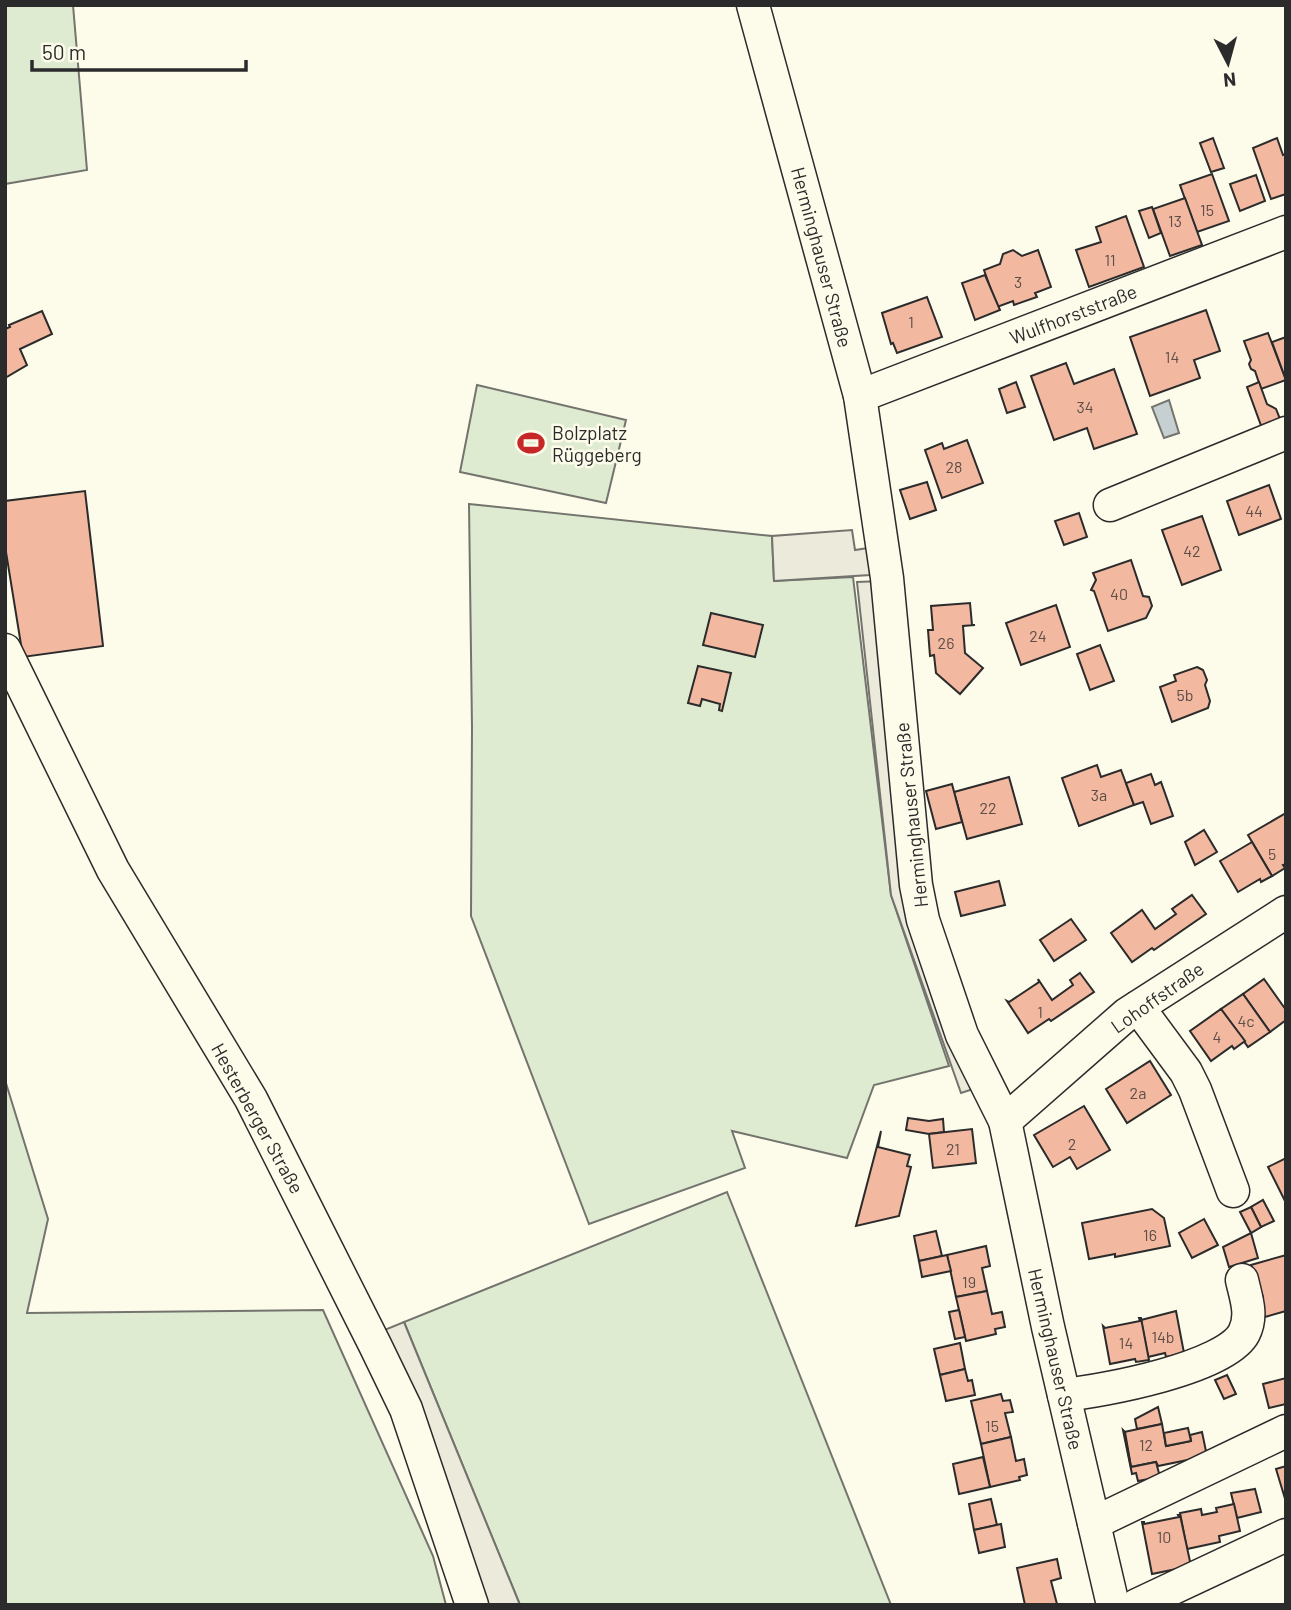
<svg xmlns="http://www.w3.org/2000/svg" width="1291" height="1610" font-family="Barlow,sans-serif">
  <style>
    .green { fill: #deebd1; stroke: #74746e; stroke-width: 2 }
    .parking { fill: #eceadb; stroke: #74746e; stroke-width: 2 }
    .water { fill: #c7d0d0; stroke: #74746e; stroke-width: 2 }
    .building { fill: #f2b8a0; stroke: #2b2b2b; stroke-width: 2 }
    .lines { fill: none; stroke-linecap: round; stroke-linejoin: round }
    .minor-casing { stroke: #2b2b2b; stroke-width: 35 }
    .minor { stroke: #fdfbea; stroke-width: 32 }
    .labels { text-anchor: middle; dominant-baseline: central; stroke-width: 5; stroke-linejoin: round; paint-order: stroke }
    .number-label { font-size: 16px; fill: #5d4e48 }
    .street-label { font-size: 19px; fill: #2b2b2b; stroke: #fdfbea }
    .poi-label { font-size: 19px; fill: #2b2b2b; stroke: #fdfbea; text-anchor: start }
  </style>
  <rect width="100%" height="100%" fill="#fdfbea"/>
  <g class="green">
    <polygon points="5,5 73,5 87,170 5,184"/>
    <polygon points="477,385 626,420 606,503 460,472"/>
    <polygon points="469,504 772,536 774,581 853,577 891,895 949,1066 874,1085 847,1158 732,1131 745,1168 589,1224 471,916 472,727"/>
    <polygon points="5,1080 48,1219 27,1313 323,1310 433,1556 446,1605 5,1605"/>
    <polygon points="727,1192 891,1605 520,1605 404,1322"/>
  </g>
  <g class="parking">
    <polygon points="852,530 855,550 868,548 870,575 774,581 772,536"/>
    <polygon points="882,581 916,885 976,1088 961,1093 891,895 857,582"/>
    <polygon points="404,1322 520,1605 487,1605 470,1549 417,1408 382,1331"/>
  </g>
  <polygon class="water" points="1169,400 1179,433 1164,438 1152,407"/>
  <g class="building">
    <polygon points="1213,138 1224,168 1211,172 1200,143"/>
    <polygon points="1277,138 1283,155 1286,154 1286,194 1271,199 1253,148"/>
    <polygon points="1212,174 1229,221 1197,232 1180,185"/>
    <polygon points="1256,175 1265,201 1240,211 1230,184"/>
    <polygon points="1185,198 1202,245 1170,256 1153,209"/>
    <polygon points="1152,207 1161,233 1149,238 1139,211"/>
    <polygon points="1126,216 1144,267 1089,287 1076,250 1101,242 1096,227"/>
    <polygon points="1013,250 1022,256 1038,250 1051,287 1035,293 1037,297 1014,305 1013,301 997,307 984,270 1000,264 1003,254"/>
    <polygon points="985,275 1000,310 975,320 962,283"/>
    <polygon points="927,297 942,337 897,353 893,343 891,344 882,313"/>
    <polygon points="1206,310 1220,351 1194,360 1200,378 1150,396 1130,337"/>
    <polygon points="42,311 52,334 20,349 27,365 5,378 5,329 10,327 9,325"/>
    <polygon points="1268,333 1286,380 1261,389 1255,371 1251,369 1249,364 1251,360 1244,341"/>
    <polygon points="1286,337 1286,380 1272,342"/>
    <polygon points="1066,363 1074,384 1114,369 1137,434 1094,449 1087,428 1054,440 1031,376"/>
    <polygon points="1016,382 1025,407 1007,413 999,389"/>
    <polygon points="1259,382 1267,404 1276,409 1282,424 1263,431 1247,387"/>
    <polygon points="967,440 983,483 942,498 925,450 942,443 944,449"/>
    <polygon points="927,482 936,510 910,519 900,490"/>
    <polygon points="1269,485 1281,519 1239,535 1227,501"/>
    <polygon points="85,491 103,646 23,657 5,546 5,501"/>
    <polygon points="1079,513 1087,537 1064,545 1055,521"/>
    <polygon points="1202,516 1221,570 1182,585 1162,530"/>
    <polygon points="1131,560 1143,596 1149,597 1152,606 1146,618 1108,631 1094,591 1091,590 1096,580 1093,573"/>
    <polygon points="970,603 972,625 975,625 963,626 965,653 983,668 960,694 936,673 934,655 930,656 928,630 933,630 931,606"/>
    <polygon points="1056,605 1070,647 1021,665 1006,623"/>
    <polygon points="711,613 763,625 755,657 703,645"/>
    <polygon points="1100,645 1114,681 1090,690 1077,654"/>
    <polygon points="698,666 731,673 722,711 719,710 720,704 702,699 700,706 688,703"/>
    <polygon points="1197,667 1203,670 1207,680 1205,685 1210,701 1208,708 1172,722 1160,687 1176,681 1174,675"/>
    <polygon points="1097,765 1101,777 1121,770 1134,805 1079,826 1062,778"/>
    <polygon points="1151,774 1155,785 1161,782 1173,816 1151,824 1143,802 1134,805 1126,783"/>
    <polygon points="1009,777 1022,824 967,839 954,792"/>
    <polygon points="952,784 962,822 936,829 926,791"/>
    <polygon points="1286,813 1286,864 1283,865 1285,868 1272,876 1248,835"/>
    <polygon points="1204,830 1217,852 1195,865 1185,842"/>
    <polygon points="1252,842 1272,876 1261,882 1260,879 1238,892 1220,861"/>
    <polygon points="999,881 1005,905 961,916 955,892"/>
    <polygon points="1192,895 1206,914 1154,950 1152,948 1132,962 1111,933 1142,910 1155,929 1176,914 1172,909"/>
    <polygon points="1071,919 1086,940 1054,961 1040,940"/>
    <polygon points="1080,973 1094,992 1051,1021 1049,1019 1028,1033 1007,1001 1009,1002 1039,982 1038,979 1052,1000 1073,985 1070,980"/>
    <polygon points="1264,979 1286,1010 1286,1020 1270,1032 1243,994"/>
    <polygon points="1243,994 1270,1032 1248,1047 1221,1009"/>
    <polygon points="1221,1009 1245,1041 1234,1049 1232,1046 1211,1061 1190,1031"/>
    <polygon points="1150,1061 1171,1095 1127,1123 1106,1089"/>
    <polygon points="1084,1106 1110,1150 1077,1169 1070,1157 1053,1167 1034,1135"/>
    <polygon points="908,1118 929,1121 943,1119 944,1132 929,1134 906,1130"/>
    <polygon points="972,1129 976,1163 933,1168 929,1134"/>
    <polygon points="881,1131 878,1147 910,1155 907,1166 911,1167 899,1216 856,1226"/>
    <polygon points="1286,1158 1286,1201 1285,1201 1268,1167"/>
    <polygon points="1263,1200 1274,1221 1261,1227 1251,1207"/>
    <polygon points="1251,1207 1261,1227 1251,1233 1240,1212"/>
    <polygon points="1152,1209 1164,1218 1170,1246 1115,1257 1115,1254 1089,1259 1082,1223"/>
    <polygon points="1204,1219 1218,1245 1192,1258 1179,1233"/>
    <polygon points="936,1231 942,1256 919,1261 914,1236"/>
    <polygon points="1251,1233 1258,1258 1229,1267 1223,1247"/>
    <polygon points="986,1246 990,1266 982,1268 987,1291 956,1297 947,1255"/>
    <polygon points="947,1255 951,1271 922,1277 919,1261"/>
    <polygon points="1286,1255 1286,1311 1265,1317 1260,1298 1263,1297 1251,1265"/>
    <polygon points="987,1291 992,1314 1002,1312 1005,1327 995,1329 996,1334 966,1341 956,1297"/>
    <polygon points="959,1310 965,1337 955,1339 949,1312"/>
    <polygon points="1176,1311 1184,1353 1166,1357 1165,1353 1148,1357 1141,1320"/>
    <polygon points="1139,1318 1141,1318 1149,1360 1136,1362 1135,1359 1110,1364 1103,1326 1105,1328 1140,1321"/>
    <polygon points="960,1343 965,1369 940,1375 934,1349"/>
    <polygon points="965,1369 968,1381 972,1380 975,1395 946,1401 940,1375"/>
    <polygon points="1227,1375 1236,1394 1224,1399 1215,1380"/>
    <polygon points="1286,1378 1286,1404 1269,1408 1263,1384"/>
    <polygon points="1001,1394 1003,1401 1010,1400 1013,1412 1005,1413 1011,1437 981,1444 971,1401"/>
    <polygon points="1158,1407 1162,1424 1137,1429 1135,1419"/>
    <polygon points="1162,1424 1166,1446 1191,1441 1190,1435 1202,1432 1207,1456 1158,1466 1156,1462 1131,1467 1124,1432"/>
    <polygon points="1188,1428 1191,1441 1166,1446 1164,1433"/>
    <polygon points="1123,1430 1125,1432 1131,1467 1156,1462 1160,1477 1138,1481 1136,1473 1132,1474"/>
    <polygon points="1011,1437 1016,1461 1024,1459 1027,1475 1019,1477 1020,1480 990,1487 981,1444"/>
    <polygon points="983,1457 990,1487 959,1494 953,1464"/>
    <polygon points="1286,1466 1286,1502 1276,1469"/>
    <polygon points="1255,1489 1261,1512 1237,1518 1231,1493"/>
    <polygon points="991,1499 997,1525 974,1530 969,1504"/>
    <polygon points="1234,1504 1240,1531 1219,1536 1220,1542 1187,1549 1180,1513 1201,1509 1202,1515 1217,1512 1216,1508"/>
    <polygon points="1178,1515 1180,1515 1191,1566 1152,1574 1142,1522 1144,1522 1144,1524 1179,1517"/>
    <polygon points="1001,1524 1005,1547 979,1553 974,1530"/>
    <polygon points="1057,1559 1061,1578 1051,1581 1057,1604 1025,1605 1017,1568"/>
  </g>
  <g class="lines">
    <defs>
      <g id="minor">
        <polyline points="753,5 860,396 887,578 916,885 923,920 962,1035 1005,1121 1048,1327 1113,1605"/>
        <polyline points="860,396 1286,232"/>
        <polyline points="1110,505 1286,433"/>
        <polyline points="5,650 113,870 251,1099 375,1345 406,1409 472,1605"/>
        <polyline points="1138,1007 1186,1072 1195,1090 1233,1191"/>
        <polyline points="1005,1121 1127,1014 1286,912"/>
        <path d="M1064 1395C1103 1391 1226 1368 1244 1333 1253 1315 1246 1298 1242 1280"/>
        <polyline points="1094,1523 1286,1431"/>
        <polyline points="1137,1605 1286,1535"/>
      </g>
    </defs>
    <use href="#minor" class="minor-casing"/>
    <use href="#minor" class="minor"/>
  </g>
  <defs>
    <symbol id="stadium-bare" viewBox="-9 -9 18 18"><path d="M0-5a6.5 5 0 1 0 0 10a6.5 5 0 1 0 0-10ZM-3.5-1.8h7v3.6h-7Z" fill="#c62828" stroke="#fdfbea" stroke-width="2.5" paint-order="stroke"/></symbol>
  </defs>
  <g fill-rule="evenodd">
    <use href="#stadium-bare" x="512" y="424" width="38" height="38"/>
  </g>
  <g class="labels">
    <g class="number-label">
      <text x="1207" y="209">15</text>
      <text x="1175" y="220">13</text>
      <text x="1110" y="259">11</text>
      <text x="1018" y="281">3</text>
      <text x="911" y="321">1</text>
      <text x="1172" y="356">14</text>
      <text x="1085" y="406">34</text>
      <text x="954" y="466">28</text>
      <text x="1254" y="510">44</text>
      <text x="1192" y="550">42</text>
      <text x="1119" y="593">40</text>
      <text x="1038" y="635">24</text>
      <text x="946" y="642">26</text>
      <text x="1185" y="694">5b</text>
      <text x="1099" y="794">3a</text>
      <text x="988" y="807">22</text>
      <text x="1272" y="853">5</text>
      <text x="1040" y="1011">1</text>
      <text x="1246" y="1020">4c</text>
      <text x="1217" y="1036">4</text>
      <text x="1138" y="1092">2a</text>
      <text x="1072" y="1143">2</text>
      <text x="953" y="1148">21</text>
      <text x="1150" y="1234">16</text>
      <text x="969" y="1281">19</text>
      <text x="1163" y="1336">14b</text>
      <text x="1126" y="1342">14</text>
      <text x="992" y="1425">15</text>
      <text x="1146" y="1444">12</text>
      <text x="1164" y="1536">10</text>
    </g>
    <g class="street-label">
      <text transform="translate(822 257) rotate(75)">Herminghauser Straße</text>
      <text transform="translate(1073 314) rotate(-21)">Wulfhorststraße</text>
      <text transform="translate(911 815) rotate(-96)">Herminghauser Straße</text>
      <text transform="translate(1157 997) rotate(-35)">Lohoffstraße</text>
      <text transform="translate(258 1118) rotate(61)">Hesterberger Straße</text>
      <text transform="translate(1056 1359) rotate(77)">Herminghauser Straße</text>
    </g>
    <g class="poi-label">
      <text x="552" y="432">Bolzplatz<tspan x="552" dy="22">Rüggeberg</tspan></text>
    </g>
  </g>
  <rect width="1291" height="1610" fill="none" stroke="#2b2b2b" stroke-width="14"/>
  <g transform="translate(1228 63) rotate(174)" stroke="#fdfbea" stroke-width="5" paint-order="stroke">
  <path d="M0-5L12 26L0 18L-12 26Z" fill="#2b2b2b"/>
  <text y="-10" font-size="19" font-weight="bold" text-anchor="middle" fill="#2b2b2b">N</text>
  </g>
  <path d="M32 60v10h214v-10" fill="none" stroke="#2b2b2b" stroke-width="3.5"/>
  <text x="42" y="60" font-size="21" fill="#2b2b2b" stroke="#fdfbea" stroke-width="5" paint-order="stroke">50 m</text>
</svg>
